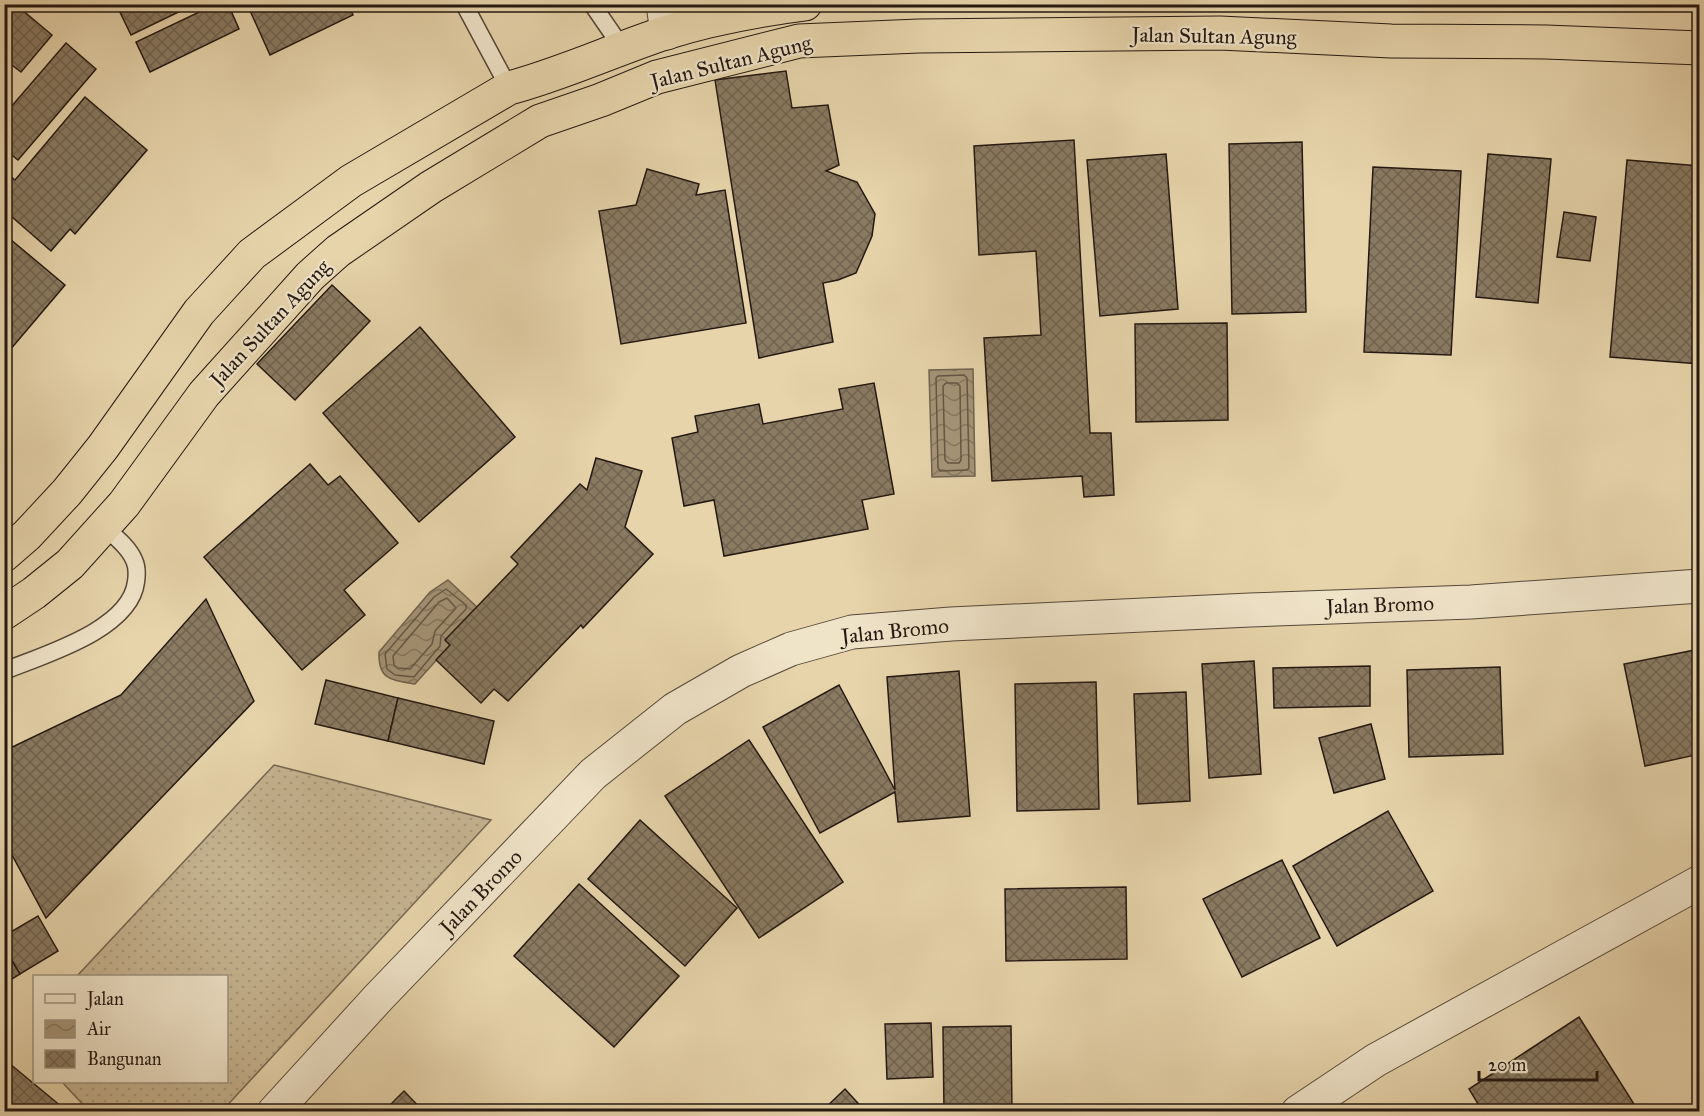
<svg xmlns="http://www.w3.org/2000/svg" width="1704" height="1116" font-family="'IM FELL Great Primer',serif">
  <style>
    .grass { fill: url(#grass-dots); stroke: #756652; stroke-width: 1.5 }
    .water { fill: url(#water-waves); stroke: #71624f; stroke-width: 1.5 }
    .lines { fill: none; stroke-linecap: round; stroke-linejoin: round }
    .shore { stroke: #645644; stroke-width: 1.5 }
    .building { fill: url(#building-cross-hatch); stroke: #241812; stroke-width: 1.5 }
    .lane-casing { stroke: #554738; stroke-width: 19 }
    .street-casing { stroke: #554738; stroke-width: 35 }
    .highway-casing { stroke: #241812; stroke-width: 35 }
    .lane { stroke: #efe3c8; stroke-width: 16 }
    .street { stroke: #efe3c8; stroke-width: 33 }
    .highway { stroke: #e7d4ab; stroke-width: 33 }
    .labels { text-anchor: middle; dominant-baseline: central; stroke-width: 4.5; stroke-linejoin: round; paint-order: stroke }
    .street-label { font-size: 21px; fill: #241812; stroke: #efe3c8 }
  </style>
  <defs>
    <pattern id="grass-dots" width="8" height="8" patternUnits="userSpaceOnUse" patternTransform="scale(1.5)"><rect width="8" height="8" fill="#c6b491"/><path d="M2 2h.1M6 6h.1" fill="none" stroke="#aa9a7c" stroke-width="1.8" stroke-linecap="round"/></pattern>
    <pattern id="water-waves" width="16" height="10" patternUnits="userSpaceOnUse" patternTransform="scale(1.5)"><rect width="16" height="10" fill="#a59477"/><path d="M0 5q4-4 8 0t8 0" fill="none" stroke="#867860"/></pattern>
    <pattern id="building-cross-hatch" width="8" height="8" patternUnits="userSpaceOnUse" patternTransform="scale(1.5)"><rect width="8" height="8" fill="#897a62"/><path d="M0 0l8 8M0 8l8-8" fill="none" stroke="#70634f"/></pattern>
  </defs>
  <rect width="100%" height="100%" fill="#e7d4ab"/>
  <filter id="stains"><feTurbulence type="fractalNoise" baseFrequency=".00333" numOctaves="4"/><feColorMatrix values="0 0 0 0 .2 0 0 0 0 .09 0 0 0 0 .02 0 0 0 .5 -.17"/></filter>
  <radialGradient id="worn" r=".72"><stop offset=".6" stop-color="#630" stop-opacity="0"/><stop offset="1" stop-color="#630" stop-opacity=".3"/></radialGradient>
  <polygon class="grass" points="274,765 491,820 222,1111 89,1111 62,1082 226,1082 226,976 77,976"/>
  <g class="water">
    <polygon points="973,369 975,476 932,477 929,370"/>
    <path d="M448 580 477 607 445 640 450 645 415 684C391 680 378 680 379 652L430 592Z"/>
  </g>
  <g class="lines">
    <g class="shore">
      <polygon points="964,375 967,378 969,468 967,470 940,471 938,468 936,378 938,376"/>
      <polygon points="946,383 957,383 960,386 961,460 959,463 948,463 945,460 943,386"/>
      <polygon points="446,589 466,605 466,609 441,636 440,646 414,677 395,675 387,669 385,654 434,597"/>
      <polygon points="447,598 456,608 435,631 432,644 410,669 398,668 394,665 393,656 439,602"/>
    </g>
  </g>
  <g class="building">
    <polygon points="13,4 15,4 52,35 21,72 4,59 4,15"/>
    <polygon points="116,4 195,4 131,35"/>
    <polygon points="216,4 228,4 239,29 150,72 136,42"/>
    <polygon points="247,4 348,4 353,15 270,55"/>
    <polygon points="66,43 96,69 18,160 4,149 4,115"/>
    <polygon points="786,71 792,108 828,105 839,165 826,171 857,182 875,214 872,236 856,273 838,280 823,283 833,342 759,358 715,80"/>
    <polygon points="85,97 147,150 75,234 70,229 51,251 4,210 4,171 15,180"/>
    <polygon points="1074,140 1090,433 1111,433 1114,495 1084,497 1082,476 992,481 984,338 1041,335 1036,251 979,255 974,146"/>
    <polygon points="1302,142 1306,312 1232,314 1229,144"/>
    <polygon points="1166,154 1178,309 1100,316 1087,160"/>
    <polygon points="1488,154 1551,159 1538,303 1476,297"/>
    <polygon points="1627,160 1700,166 1700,364 1610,357"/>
    <polygon points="1373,167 1461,171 1451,355 1364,352"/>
    <polygon points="647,169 699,184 696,195 725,190 746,323 621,344 599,211 636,205"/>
    <polygon points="1564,212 1596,217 1590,261 1557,257"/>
    <polygon points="4,234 65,285 4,357"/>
    <polygon points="332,285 370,321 295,400 257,364"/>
    <polygon points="1227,323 1228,420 1136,422 1135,324"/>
    <polygon points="420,327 515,437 419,522 323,413"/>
    <polygon points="874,383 894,494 862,500 868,529 724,556 714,500 684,506 672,438 698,432 695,416 759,404 763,424 843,409 839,389"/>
    <polygon points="596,458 642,471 625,527 653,554 583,628 581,625 508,701 494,689 481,703 436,660 450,645 445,640 518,564 511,557 580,484 587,490"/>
    <polygon points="310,464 328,485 340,476 398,543 344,590 365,615 302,670 204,557"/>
    <polygon points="206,599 254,701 46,918 4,840 4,751 121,695"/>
    <polygon points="1700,649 1700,754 1645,766 1624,664"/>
    <polygon points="1254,661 1261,774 1209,778 1202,664"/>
    <polygon points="1370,666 1370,706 1274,708 1273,668"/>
    <polygon points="1500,667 1503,754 1409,757 1407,670"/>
    <polygon points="959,671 970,816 898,822 895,792 820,833 763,727 839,685 895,790 887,677"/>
    <polygon points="326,680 398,698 388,741 315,724"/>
    <polygon points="1096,682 1099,809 1017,811 1015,684"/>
    <polygon points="1186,692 1190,801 1138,804 1134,694"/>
    <polygon points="398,698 494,721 484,764 388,741"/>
    <polygon points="1371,724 1385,779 1334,793 1319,738"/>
    <polygon points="749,740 843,882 759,938 665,796"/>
    <polygon points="1388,811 1433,891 1337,946 1293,866"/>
    <polygon points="640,820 737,908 685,966 588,879"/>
    <polygon points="1282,860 1320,938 1242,977 1203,899"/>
    <polygon points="579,884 679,976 614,1047 514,956"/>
    <polygon points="1126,887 1127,959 1006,961 1005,889"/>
    <polygon points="38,916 58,951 20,974 4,948 4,936"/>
    <polygon points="4,948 20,974 4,984"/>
    <polygon points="1579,1017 1639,1112 1483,1112 1469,1089"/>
    <polygon points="931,1023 933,1077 887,1079 885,1024"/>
    <polygon points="1011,1026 1012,1112 944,1112 943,1027"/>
    <polygon points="4,1059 68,1112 4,1112"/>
    <polygon points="845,1089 866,1112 821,1112"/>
    <polygon points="404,1091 424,1112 383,1112"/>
  </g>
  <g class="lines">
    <defs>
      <g id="lane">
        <polyline points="464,4 509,88"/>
        <polyline points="592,4 623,49"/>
        <path d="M4 671C43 655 130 630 136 582 137 575 137 566 134 560 128 546 114 536 103 526"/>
      </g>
      <g id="street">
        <polyline points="663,4 667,33"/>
        <polyline points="274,1112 379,997 593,774 675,709 741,671 791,649 852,632 951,624 1250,610 1471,602 1700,586"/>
        <polyline points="1298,1112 1376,1060 1700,882"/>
      </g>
      <g id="highway">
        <path d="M4 555 27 535 67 492 103 447 199 312 252 254 351 181 509 88C562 74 613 50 665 33 710 19 758 10 805 4"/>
        <polyline points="4,613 34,593 70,564 124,504 204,394 310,276 338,251 431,187 540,121 601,100 657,77 799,41 919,36 1220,33 1391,41 1546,42 1700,48"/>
      </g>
    </defs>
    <use href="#lane" class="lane-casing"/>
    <use href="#street" class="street-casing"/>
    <use href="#highway" class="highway-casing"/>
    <use href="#lane" class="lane"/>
    <use href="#street" class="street"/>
    <use href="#highway" class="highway"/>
  </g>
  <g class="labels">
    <g class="street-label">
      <text transform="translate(1214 36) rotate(1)">Jalan Sultan Agung</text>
      <text transform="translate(731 62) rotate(-14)">Jalan Sultan Agung</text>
      <text transform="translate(270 323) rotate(-47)">Jalan Sultan Agung</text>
      <text transform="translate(1380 605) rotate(-2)">Jalan Bromo</text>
      <text transform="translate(895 631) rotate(-6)">Jalan Bromo</text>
      <text transform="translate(481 892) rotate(-46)">Jalan Bromo</text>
    </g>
  </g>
  <rect width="1704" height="1116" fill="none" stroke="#e7d4ab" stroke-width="24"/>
  <rect x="6" y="6" width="1692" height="1104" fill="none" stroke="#241812" stroke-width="3"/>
  <rect x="12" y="12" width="1680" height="1092" fill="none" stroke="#241812" stroke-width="1.5"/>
  <rect x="33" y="975" width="195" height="108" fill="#efe3c8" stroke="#9e927f" stroke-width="1.5"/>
  <rect x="45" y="994" width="30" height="9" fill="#efe3c8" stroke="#9e927f" stroke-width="1.5"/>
  <text x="87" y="1005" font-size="18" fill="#241812">Jalan</text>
  <rect x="45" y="1020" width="30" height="18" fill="url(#water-waves)" stroke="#9e927f" stroke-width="1.5"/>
  <text x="87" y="1035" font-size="18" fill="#241812">Air</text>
  <rect x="45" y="1050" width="30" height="18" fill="url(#building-cross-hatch)" stroke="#9e927f" stroke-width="1.5"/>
  <text x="87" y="1065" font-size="18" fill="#241812">Bangunan</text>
  <path d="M1479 1071v9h118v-9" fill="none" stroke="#241812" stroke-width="3"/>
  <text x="1488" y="1071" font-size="18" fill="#241812" stroke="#efe3c8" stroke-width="4.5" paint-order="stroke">20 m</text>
  <rect width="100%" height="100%" filter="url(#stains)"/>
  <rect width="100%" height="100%" fill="url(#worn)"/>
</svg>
